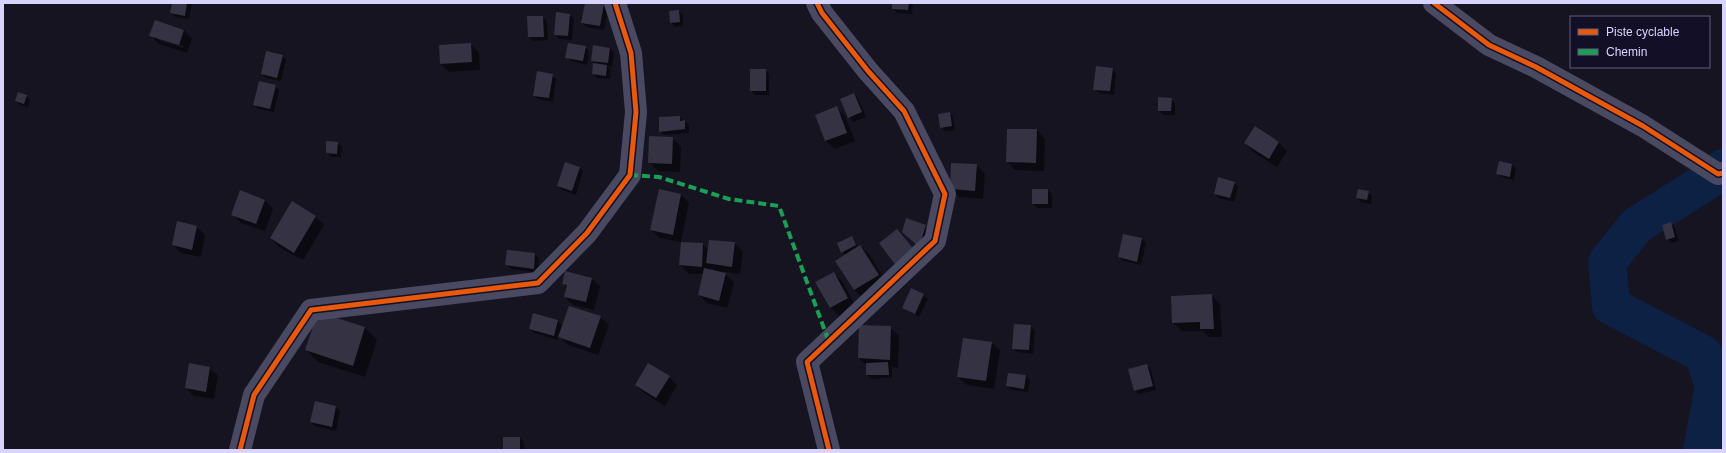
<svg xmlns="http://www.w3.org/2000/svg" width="1726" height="453" font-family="Arial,sans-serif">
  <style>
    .shadow { fill: #0007; fill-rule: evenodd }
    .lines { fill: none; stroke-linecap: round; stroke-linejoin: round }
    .river { stroke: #0d2144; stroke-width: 38 }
    .building { fill: #343243 }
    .street { stroke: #4a4962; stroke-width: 22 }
    .quiet { stroke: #1a9f57; stroke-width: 4; stroke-dasharray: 8 4; stroke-linecap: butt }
    .cycleway-casing { stroke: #130f26; stroke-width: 8 }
    .cycleway { stroke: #e8590c; stroke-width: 5 }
  </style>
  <rect width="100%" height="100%" fill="#161421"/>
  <g class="shadow">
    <polygon points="173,3 192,3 189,19 175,17 171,12"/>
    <polygon points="586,3 604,5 608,9 604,30 586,27 582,23"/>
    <polygon points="893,3 913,3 912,14 897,13 893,9"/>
    <polygon points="679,11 683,15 683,26 675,27 671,22"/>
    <polygon points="570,15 574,19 572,40 559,39 555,34"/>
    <polygon points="543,17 547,21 548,40 533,41 529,37"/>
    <path d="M156 21 184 30 192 39 187 53 159 44 151 35ZM159 38 184 46 183 48 159 40Z"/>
    <polygon points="470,44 479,52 480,70 449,72 441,64"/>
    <polygon points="585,47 589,51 587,65 571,61 566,57"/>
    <polygon points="610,48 614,53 612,67 607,66 611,70 610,79 597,78 593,73 596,65 592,61"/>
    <polygon points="282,56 286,60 281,81 266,78 262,74"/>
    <polygon points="1112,68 1116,73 1114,95 1099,93 1094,89"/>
    <polygon points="765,70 769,74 769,95 755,95 751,91"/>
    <polygon points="552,75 556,79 553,102 538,99 534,95"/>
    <polygon points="275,86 279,90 274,112 258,109 254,104"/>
    <polygon points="854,94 858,98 866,117 853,122 849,117"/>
    <polygon points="26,96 30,100 28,107 20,105 16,101"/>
    <polygon points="1171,99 1175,103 1175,115 1163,115 1159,111"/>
    <polygon points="836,108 845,116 855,141 835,149 826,141 816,115"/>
    <polygon points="949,113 953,117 955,130 945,131 941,127"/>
    <polygon points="679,117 689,125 689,133 664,135 660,131"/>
    <polygon points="1255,128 1279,143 1287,151 1277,167 1253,152 1245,143"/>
    <polygon points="1037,130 1045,139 1044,171 1015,170 1007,162"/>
    <polygon points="672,138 681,147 680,172 658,171 649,162"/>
    <polygon points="338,143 342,147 341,157 331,157 327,152"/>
    <polygon points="1499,162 1512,165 1516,169 1514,180 1501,177 1497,173"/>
    <polygon points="976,165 985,174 983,199 959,197 951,189"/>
    <polygon points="579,167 583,171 576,195 562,190 558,186"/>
    <polygon points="1234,182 1238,187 1234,202 1219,198 1215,194"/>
    <polygon points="1048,190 1052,194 1052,208 1037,208 1033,204"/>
    <polygon points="1368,192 1372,196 1371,204 1361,202 1357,198"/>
    <polygon points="681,194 689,203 681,242 660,238 651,230"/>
    <polygon points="265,200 273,209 265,231 241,223 233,214"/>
    <polygon points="315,216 324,225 303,260 279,247 271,238"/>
    <polygon points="178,222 197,227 205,235 201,257 181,253 173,245"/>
    <polygon points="1671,223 1675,228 1679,241 1671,243 1667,239"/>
    <polygon points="925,226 929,230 923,250 907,236"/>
    <polygon points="851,237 858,247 860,246 869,254 887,284 863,298 855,290 836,261 846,255 842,252"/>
    <polygon points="1142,239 1146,243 1141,265 1123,261 1119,257"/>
    <path d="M682 243 703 244 708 250 735 243 743 252 740 274 724 272 734 283 727 308 707 303 699 295 704 274H689L680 265ZM711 267 716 272 711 270Z"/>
    <polygon points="535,254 539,258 538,273 511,269 507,265"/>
    <polygon points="833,273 842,281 856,307 839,316 831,308 817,282"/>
    <polygon points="592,279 600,287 594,310 573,305 565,297 567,287 563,283"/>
    <polygon points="923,295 928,299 919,317 903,307"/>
    <polygon points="1212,295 1220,304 1222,337 1209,337 1203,331 1182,331 1173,323"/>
    <polygon points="319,313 365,328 377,340 365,377 318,362 306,350"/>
    <polygon points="600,317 609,325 598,355 568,345 559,336 558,340 534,333 530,329 558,321 563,326"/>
    <polygon points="1030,326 1035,330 1033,354 1017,352 1013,348"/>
    <polygon points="890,327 899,336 898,368 892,367 892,378 871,379 867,375 867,366 859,358"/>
    <polygon points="992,343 1000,351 994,389 967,385 958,377"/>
    <polygon points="1147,366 1151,370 1156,390 1139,394 1134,390"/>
    <polygon points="209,368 218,376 214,399 194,396 186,388"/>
    <polygon points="1009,374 1026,376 1030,380 1028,392 1012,390 1007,386"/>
    <polygon points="669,377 677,385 665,406 644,393 636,385"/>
    <polygon points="316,403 336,407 340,411 336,431 315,426 311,422"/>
    <polygon points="504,438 520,438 524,442 524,450 504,450"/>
  </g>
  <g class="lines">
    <polyline class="river" points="1702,450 1714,386 1703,354 1611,306 1607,262 1637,225 1718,174 1723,168"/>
  </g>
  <g class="building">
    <polygon points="172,3 187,3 185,16 170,13"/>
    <polygon points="585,3 604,4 600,26 581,23"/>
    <polygon points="892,3 909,3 908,10 892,9"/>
    <polygon points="679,10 680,22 670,23 669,11"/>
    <polygon points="556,12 570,14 568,36 554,35"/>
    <polygon points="527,16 543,16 544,37 528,37"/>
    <polygon points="155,20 184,30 179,45 149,36"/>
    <polygon points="471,43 472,62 440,64 439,45"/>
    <polygon points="568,43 586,46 583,61 565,58"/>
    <polygon points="593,45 610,48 608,63 591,61"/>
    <polygon points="266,51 283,55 277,78 261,74"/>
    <polygon points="593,63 607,65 606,76 592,74"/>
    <polygon points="1096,66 1113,68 1110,91 1093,90"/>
    <rect x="750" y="69" width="16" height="22"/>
    <polygon points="537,71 553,74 549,98 533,96"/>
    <polygon points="259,81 276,85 270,109 253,105"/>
    <polygon points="18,92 27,95 24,104 15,101"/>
    <polygon points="854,93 862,112 848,118 840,99"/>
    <polygon points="1158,97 1172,98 1171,111 1158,111"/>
    <polygon points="837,106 847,133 825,141 815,115"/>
    <polygon points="950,112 952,126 940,128 938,114"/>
    <polygon points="680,116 680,121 685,120 685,129 659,132 659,117"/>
    <polygon points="1255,126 1279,142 1269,159 1244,143"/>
    <polygon points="1007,129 1037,129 1036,163 1006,162"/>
    <polygon points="649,136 673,137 672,164 648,163"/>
    <polygon points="326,141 338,142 337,154 326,153"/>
    <polygon points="1499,161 1512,164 1510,177 1496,174"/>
    <polygon points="565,162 580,167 572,191 557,186"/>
    <polygon points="951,163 977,164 975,191 950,189"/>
    <polygon points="1218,177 1235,182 1230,198 1214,194"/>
    <polygon points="659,189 681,194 673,235 650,230"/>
    <rect x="1032" y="189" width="16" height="15"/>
    <polygon points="1358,189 1369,191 1367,200 1356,198"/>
    <polygon points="240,190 265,200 256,224 231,215"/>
    <polygon points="292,201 316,216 294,253 270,238"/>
    <polygon points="906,218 926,225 919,247 902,232"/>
    <polygon points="177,221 197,226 192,250 172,245"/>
    <polygon points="1671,222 1675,237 1666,240 1662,225"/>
    <polygon points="897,229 916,252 897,267 879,243"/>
    <polygon points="1123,234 1142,238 1137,262 1118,257"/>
    <polygon points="852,236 856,245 841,253 837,243"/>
    <polygon points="709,240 735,242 732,267 706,263"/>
    <polygon points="681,242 703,243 702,267 679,265"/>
    <polygon points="860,245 879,275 854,290 835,261"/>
    <polygon points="507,250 535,253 534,269 505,265"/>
    <polygon points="704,268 726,273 719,301 698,295"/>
    <polygon points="565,271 592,278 586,302 564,297 567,285 562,284"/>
    <polygon points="834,272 848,298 830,308 815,282"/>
    <polygon points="911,288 924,294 915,314 902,308"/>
    <polygon points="1212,294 1214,329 1200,329 1200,322 1172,323 1171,296"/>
    <polygon points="569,306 601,316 590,348 558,337"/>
    <polygon points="318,312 365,327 353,366 305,350"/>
    <polygon points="533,313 558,320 554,336 529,329"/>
    <polygon points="1014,324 1031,325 1029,350 1012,349"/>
    <polygon points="859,325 891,326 890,360 858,358"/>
    <polygon points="963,338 992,342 986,381 957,377"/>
    <polygon points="888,362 889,375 866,375 866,363"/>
    <polygon points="189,363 210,367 206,392 185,388"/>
    <polygon points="648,363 670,376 656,398 635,385"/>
    <polygon points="1147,364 1153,386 1134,391 1128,369"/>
    <polygon points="1008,373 1026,375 1024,389 1006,386"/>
    <polygon points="315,401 336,406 332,427 310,422"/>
    <rect x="503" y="437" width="17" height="13"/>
  </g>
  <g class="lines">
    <g class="street">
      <polyline points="817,3 822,13 868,71 904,111 945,194 935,241 807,362 829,450"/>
      <polyline points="1434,3 1489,45 1536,67 1643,126 1718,174 1723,173"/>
      <polyline points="240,450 254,395 311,310 538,283 587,233 630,175 636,112 631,53 615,3"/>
    </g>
    <polyline class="quiet" points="630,175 659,177 729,199 779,206 829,342"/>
    <defs>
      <g id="cycleway">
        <polyline points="817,3 822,13 868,71 904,111 945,194 935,241 807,362 829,450"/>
        <polyline points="1434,3 1489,45 1536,67 1643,126 1718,174 1723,173"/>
        <polyline points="240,450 254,395 311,310 538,283 587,233 630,175 636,112 631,53 615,3"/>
      </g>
    </defs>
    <use href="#cycleway" class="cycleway-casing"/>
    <use href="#cycleway" class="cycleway"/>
  </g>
  <rect width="1726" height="453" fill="none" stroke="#d9d4ff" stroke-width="8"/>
  <rect x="1570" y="16" width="140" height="52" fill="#130f26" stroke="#625e7d"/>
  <rect x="1578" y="29" width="20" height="6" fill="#e8590c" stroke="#625e7d"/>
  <text x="1606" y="36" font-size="12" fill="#d9d4ff">Piste cyclable</text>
  <rect x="1578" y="49" width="20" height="6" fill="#1a9f57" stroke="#625e7d"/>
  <text x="1606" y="56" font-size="12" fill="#d9d4ff">Chemin</text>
</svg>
